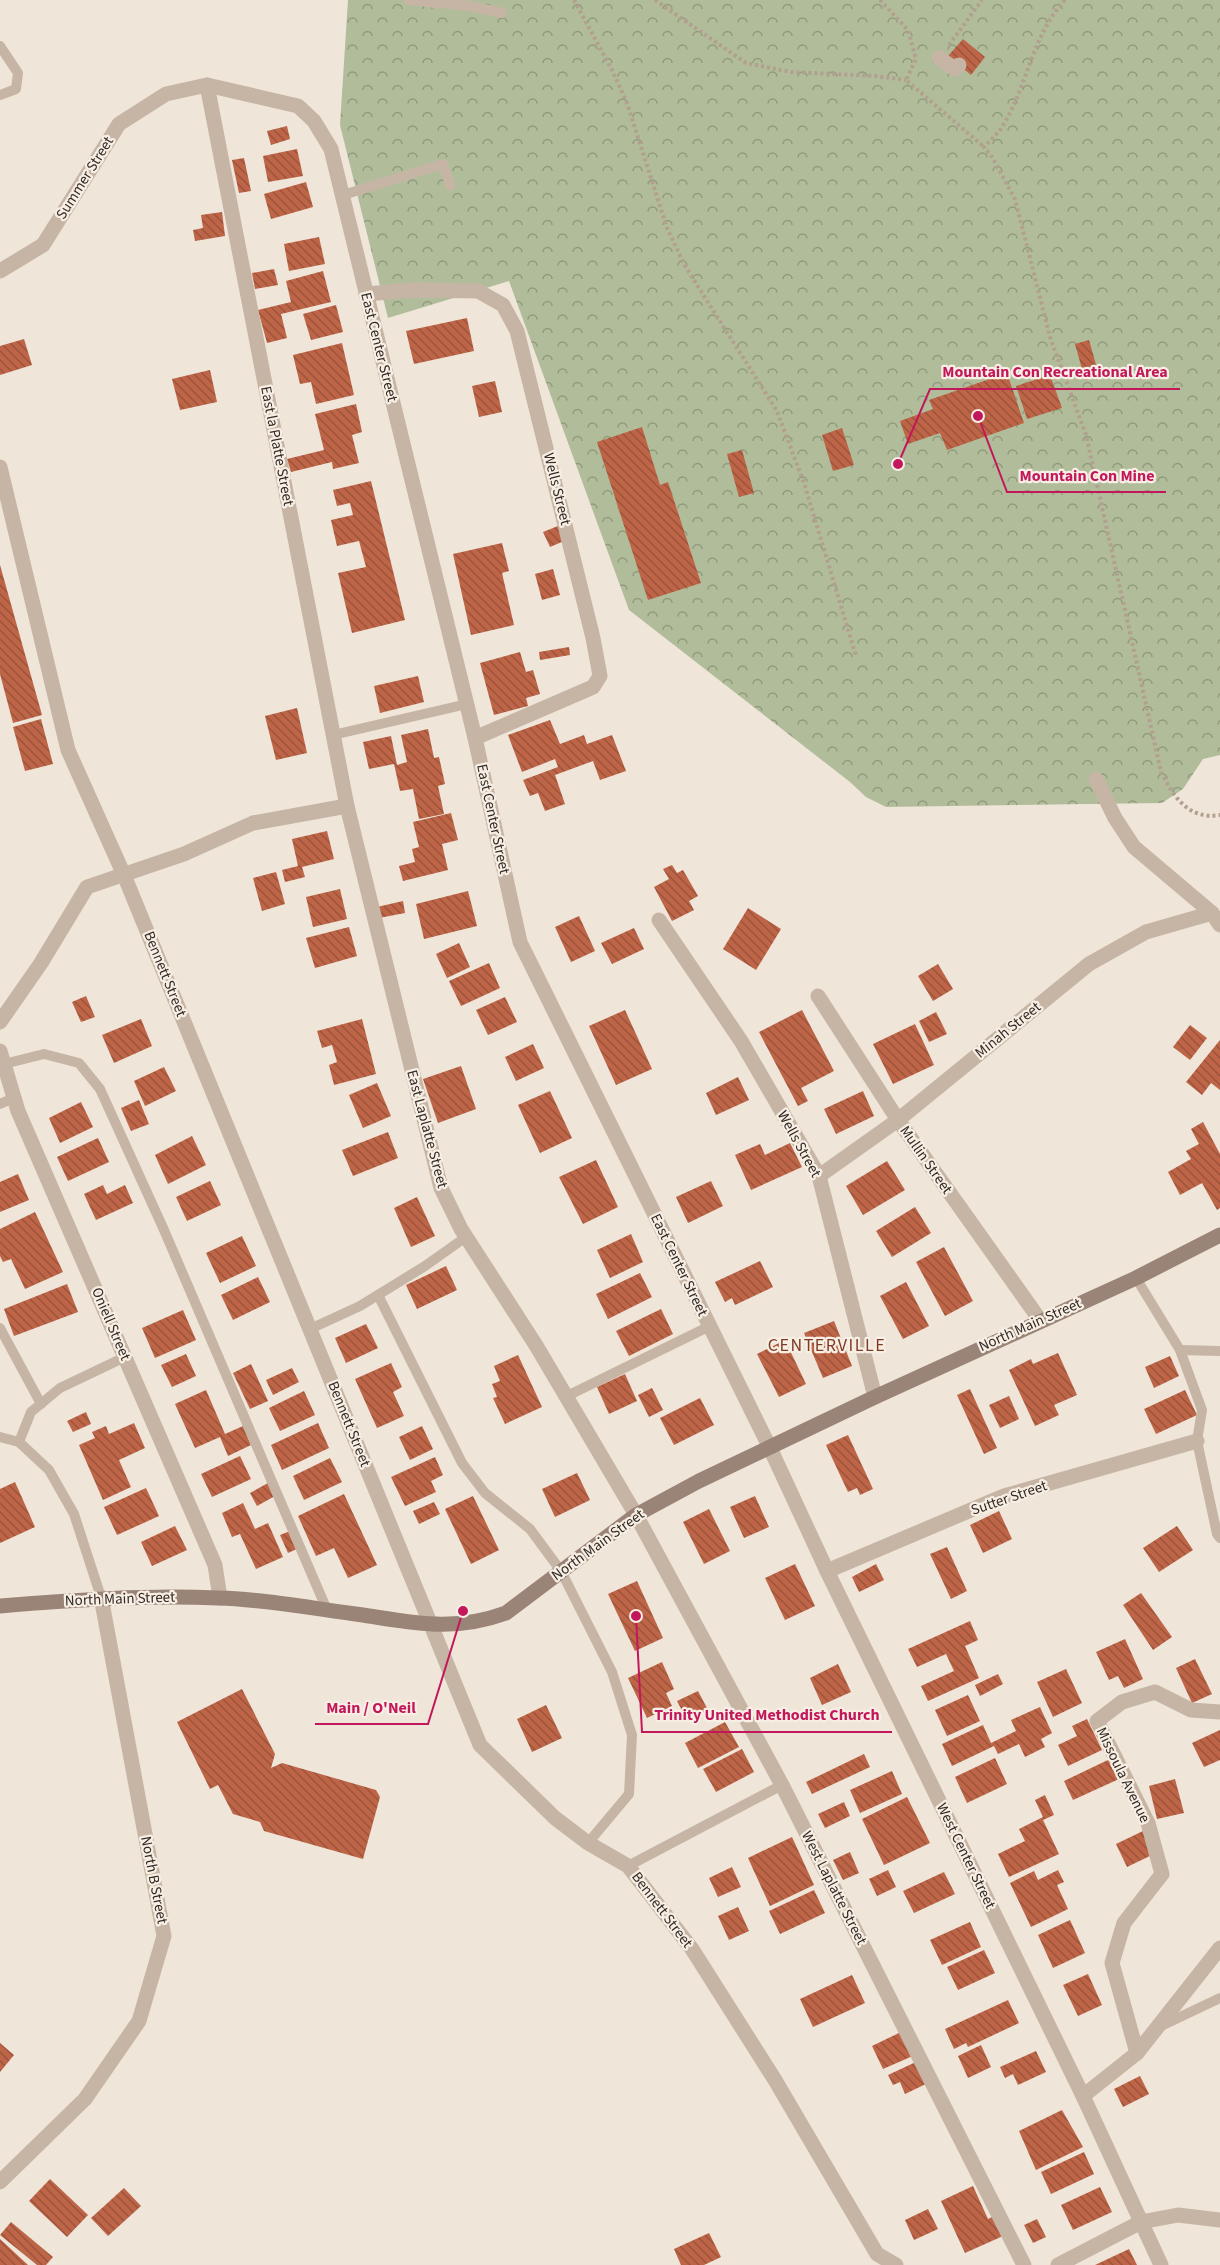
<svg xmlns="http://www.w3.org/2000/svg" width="1220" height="2265" font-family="'Source Sans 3',sans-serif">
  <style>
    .park { fill: url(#park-crowns) }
    .building { fill: url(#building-back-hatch) }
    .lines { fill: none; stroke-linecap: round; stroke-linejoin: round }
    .path { stroke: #b29f90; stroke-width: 4; stroke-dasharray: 3 3; stroke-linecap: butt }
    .lane { stroke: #c6b5a5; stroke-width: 10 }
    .street { stroke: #c6b5a5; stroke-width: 15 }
    .secondary { stroke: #9a8477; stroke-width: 15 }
    .labels { text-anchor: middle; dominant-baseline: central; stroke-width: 4.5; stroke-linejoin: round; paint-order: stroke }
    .street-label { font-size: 15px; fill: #332a26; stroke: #f8efe4 }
    .quarter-label { font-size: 18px; letter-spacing: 1.5px; fill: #7d3a24; stroke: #f8efe4 }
    .leader { fill: none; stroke: #c2185b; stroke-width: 2 }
    .callout-dot { fill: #c2185b; stroke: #f8efe4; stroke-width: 2 }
    .callout-label { font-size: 16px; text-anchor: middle; font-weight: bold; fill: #c2185b; stroke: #f8efe4; stroke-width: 4.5; stroke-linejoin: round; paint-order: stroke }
  </style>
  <defs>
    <pattern id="park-crowns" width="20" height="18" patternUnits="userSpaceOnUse" patternTransform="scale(1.5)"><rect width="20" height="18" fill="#b1bd9a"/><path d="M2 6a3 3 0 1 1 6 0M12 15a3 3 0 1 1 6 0" fill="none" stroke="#919a7d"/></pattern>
    <pattern id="building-back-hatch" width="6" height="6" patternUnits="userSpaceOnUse" patternTransform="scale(1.5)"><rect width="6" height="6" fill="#bf6547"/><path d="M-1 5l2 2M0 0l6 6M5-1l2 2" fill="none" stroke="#9c533b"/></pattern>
  </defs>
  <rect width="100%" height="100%" fill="#efe5d9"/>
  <polygon class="park" points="348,0 1220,0 1220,755 1203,759 1183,789 1162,803 886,807 866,797 850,782 629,610 509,281 388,318 340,125"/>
  <g class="building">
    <polygon points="963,39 985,57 971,75 948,56"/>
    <polygon points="287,126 290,139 271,145 267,131"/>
    <polygon points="297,149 303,176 268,182 263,156"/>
    <polygon points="244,158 251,191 239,193 232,160"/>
    <polygon points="306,182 313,207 271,219 264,194"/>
    <polygon points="222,212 225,236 195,241 193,230 203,228 201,215"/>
    <polygon points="319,237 325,264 289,271 284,244"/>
    <polygon points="274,269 278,285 255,289 252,273"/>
    <polygon points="323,271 331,302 281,314 287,338 267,343 258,310 291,302 286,281"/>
    <polygon points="336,305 343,332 311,340 303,314"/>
    <polygon points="467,318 474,351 414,364 406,331"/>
    <polygon points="24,339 32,365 0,375 0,346"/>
    <polygon points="1089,340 1099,375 1085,380 1075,344"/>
    <polygon points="342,343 354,395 316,404 311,382 300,384 293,355"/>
    <polygon points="210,370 217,402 180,410 172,379"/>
    <polygon points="1007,373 1024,423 947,450 940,433 908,444 900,421 933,409 929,400"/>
    <polygon points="1050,375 1062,408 1027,419 1016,386"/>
    <polygon points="495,381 502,412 479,417 472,386"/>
    <polygon points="356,404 362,432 352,435 359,463 333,469 332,462 291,472 287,459 324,450 315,414"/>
    <polygon points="642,427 660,485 668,482 701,583 648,600 597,442"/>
    <polygon points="842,428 854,465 833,471 822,435"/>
    <polygon points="742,450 754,493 739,497 727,454"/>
    <polygon points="371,481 405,620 352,633 338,573 366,567 359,541 337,546 331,520 353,515 350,503 337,506 333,490"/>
    <polygon points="558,526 564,541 550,547 543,532"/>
    <polygon points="502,543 509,571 502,573 514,625 471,635 453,554"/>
    <polygon points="0,565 42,715 13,723 0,674"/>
    <polygon points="553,569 560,595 542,600 535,574"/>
    <polygon points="569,647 570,655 540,660 539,652"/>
    <polygon points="520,652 526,672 533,670 540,694 526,698 528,706 494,715 480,663"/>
    <polygon points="418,676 424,702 380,713 374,686"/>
    <polygon points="297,708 307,753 276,760 265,716"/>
    <polygon points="41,719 53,764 25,771 13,727"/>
    <polygon points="550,720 560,744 584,735 587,744 612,735 626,771 600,780 593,761 555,775 565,804 545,811 538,793 530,796 523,780 558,767 555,759 522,772 508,735"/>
    <polygon points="428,729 434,758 439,757 445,784 438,786 444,814 419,819 413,789 400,791 394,764 369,769 363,742 391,736 397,765 407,762 401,735"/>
    <polygon points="451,813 458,840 442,844 448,870 403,881 399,866 415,862 412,849 419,847 413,822"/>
    <polygon points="327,831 334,859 302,867 305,877 285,882 282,870 298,866 292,839"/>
    <polygon points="672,865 677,873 683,870 698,896 689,901 694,910 672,921 654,887 669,879 663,869"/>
    <polygon points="276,872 285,904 262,911 253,878"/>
    <polygon points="340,889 347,919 313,927 306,897"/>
    <polygon points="468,891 477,926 424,939 416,904"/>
    <polygon points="403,901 405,913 379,918 377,907"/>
    <polygon points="748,908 781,929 756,970 723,949"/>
    <polygon points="579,916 595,951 571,962 555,927"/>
    <polygon points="349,927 357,956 315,968 306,938"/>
    <polygon points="634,928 644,949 612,964 601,943"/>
    <polygon points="459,943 470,967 447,978 436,954"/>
    <polygon points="489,963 500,988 461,1006 449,981"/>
    <polygon points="938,964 953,989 933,1001 918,976"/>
    <polygon points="86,996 95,1017 81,1022 72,1002"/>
    <polygon points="505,997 517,1022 488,1035 476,1010"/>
    <polygon points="625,1010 652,1069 616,1085 589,1026"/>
    <polygon points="802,1010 834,1071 801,1088 808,1101 798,1106 759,1032"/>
    <polygon points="936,1012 947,1034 929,1042 919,1021"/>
    <polygon points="141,1019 152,1046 114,1063 102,1035"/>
    <polygon points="362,1019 376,1074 334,1085 329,1065 337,1062 332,1045 322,1048 317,1031"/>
    <polygon points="915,1024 934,1065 893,1084 873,1044"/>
    <polygon points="1190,1025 1207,1038 1190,1060 1173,1047"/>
    <polygon points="1220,1040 1220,1090 1211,1083 1202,1095 1186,1082"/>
    <polygon points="533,1044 544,1068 516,1081 505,1057"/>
    <polygon points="461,1066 476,1109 438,1123 423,1079"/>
    <polygon points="164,1067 176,1091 145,1106 134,1081"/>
    <polygon points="738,1077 749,1100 716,1115 706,1093"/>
    <polygon points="377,1083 391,1116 363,1128 349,1095"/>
    <polygon points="550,1091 572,1138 540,1153 518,1105"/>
    <polygon points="863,1091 874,1116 836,1134 824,1109"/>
    <polygon points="139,1100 149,1124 131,1131 121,1108"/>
    <polygon points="81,1102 93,1127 60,1143 49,1118"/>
    <polygon points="1203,1122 1220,1154 1220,1208 1217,1210 1202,1183 1180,1195 1168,1172 1191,1159 1186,1151 1199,1144 1191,1129"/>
    <polygon points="388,1132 398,1158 353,1176 342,1150"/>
    <polygon points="192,1136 206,1165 168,1184 155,1155"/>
    <polygon points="98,1138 109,1162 68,1181 57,1157"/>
    <polygon points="790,1143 802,1167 751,1190 735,1155 760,1144 765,1155"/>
    <polygon points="596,1160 618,1207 583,1224 559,1177"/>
    <polygon points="887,1161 905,1190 863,1215 846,1186"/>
    <polygon points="18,1174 29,1200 0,1212 0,1182"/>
    <polygon points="210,1181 221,1205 187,1221 176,1197"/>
    <polygon points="711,1181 723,1206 688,1223 676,1197"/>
    <polygon points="103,1185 107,1194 125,1185 133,1203 96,1220 84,1194"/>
    <polygon points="417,1197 435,1236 411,1247 394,1208"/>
    <polygon points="915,1207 931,1233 892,1257 876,1231"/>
    <polygon points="35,1212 63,1272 25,1289 11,1259 3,1262 0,1256 0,1229"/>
    <polygon points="631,1234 643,1262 610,1278 597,1250"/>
    <polygon points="242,1236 256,1266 220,1283 206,1253"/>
    <polygon points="944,1247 973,1301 945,1316 916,1262"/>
    <polygon points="760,1261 773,1287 735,1305 732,1298 725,1302 715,1282"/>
    <polygon points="446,1266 457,1290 417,1309 406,1285"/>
    <polygon points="640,1273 652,1297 608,1319 596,1294"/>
    <polygon points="258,1277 270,1302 233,1320 221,1295"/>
    <polygon points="906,1282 929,1326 903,1339 880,1296"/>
    <polygon points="67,1284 78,1312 14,1336 4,1309"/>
    <polygon points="661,1309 673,1334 629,1356 616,1331"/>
    <polygon points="183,1310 196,1340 155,1358 142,1328"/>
    <polygon points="834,1321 852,1366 823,1378 804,1333"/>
    <polygon points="366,1324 378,1348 346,1363 335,1338"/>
    <polygon points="785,1340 806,1384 779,1397 757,1354"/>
    <polygon points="1058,1353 1077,1395 1054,1405 1059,1415 1035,1426 1009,1370 1031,1359 1033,1364"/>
    <polygon points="186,1354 196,1376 172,1387 161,1365"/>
    <polygon points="518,1355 542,1407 505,1424 493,1398 497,1397 492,1384 500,1381 494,1366"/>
    <polygon points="1170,1356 1179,1376 1154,1388 1145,1367"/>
    <polygon points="391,1363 402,1387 393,1392 404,1416 377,1428 355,1379"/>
    <polygon points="251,1364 268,1401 250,1409 233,1373"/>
    <polygon points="292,1368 299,1382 273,1395 266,1380"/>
    <polygon points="625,1374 637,1401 609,1414 597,1387"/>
    <polygon points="652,1388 663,1410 649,1417 638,1395"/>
    <polygon points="970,1389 997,1448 984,1454 957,1395"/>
    <polygon points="206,1390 225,1434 243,1426 251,1445 228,1456 220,1437 195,1448 175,1404"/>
    <polygon points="1185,1390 1197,1415 1156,1434 1144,1409"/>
    <polygon points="304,1391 315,1415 280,1431 269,1408"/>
    <polygon points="1009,1396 1019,1419 1000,1428 989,1405"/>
    <polygon points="700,1398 714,1425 674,1445 660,1418"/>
    <polygon points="86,1412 91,1424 73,1432 67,1421"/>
    <polygon points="134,1423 145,1448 119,1460 131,1487 103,1500 79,1445 95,1438 92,1432 106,1426 109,1434"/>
    <polygon points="318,1423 329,1448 282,1470 271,1445"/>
    <polygon points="422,1426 433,1449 410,1460 399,1437"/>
    <polygon points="848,1435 873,1489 860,1495 857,1488 848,1492 826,1445"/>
    <polygon points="240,1456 251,1479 212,1497 201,1474"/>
    <polygon points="435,1457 443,1475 431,1481 436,1492 405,1506 391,1477"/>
    <polygon points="330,1458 342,1482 304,1500 293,1476"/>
    <polygon points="577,1473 590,1500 555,1517 542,1489"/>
    <polygon points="15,1482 35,1527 0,1543 0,1489"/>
    <polygon points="268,1483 275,1496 257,1506 250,1493"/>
    <polygon points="146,1488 159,1516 117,1535 104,1507"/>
    <polygon points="344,1494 377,1565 348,1578 334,1548 316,1556 298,1516"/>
    <polygon points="473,1496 499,1550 471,1564 445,1509"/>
    <polygon points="755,1496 769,1527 744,1538 730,1507"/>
    <polygon points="434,1502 440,1514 419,1524 413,1511"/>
    <polygon points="243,1503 255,1529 268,1523 283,1557 256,1569 240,1534 232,1537 222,1513"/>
    <polygon points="709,1509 730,1551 704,1564 683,1522"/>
    <polygon points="999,1511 1012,1539 983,1553 970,1525"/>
    <polygon points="175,1526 187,1550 152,1566 141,1542"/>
    <polygon points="1177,1526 1193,1550 1159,1572 1143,1548"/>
    <polygon points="290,1531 299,1548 288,1553 280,1535"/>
    <polygon points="947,1547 967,1591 951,1599 930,1554"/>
    <polygon points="795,1564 815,1606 785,1620 765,1578"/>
    <polygon points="876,1564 884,1580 859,1592 852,1577"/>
    <polygon points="637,1581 663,1638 635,1651 608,1594"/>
    <polygon points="1141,1593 1172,1637 1153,1650 1123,1605"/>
    <polygon points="970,1621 978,1640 965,1646 979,1678 928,1701 921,1686 954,1671 946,1654 917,1667 908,1649"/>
    <polygon points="1125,1639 1143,1679 1124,1688 1118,1676 1109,1680 1096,1652"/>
    <polygon points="1195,1659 1212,1694 1192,1703 1176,1668"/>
    <polygon points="662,1662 674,1689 666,1693 672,1706 647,1718 628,1678"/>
    <polygon points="838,1664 851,1692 822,1705 810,1678"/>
    <polygon points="1066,1669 1082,1703 1053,1717 1037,1682"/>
    <polygon points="998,1674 1003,1684 980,1696 975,1685"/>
    <polygon points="242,1689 275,1754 271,1768 282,1763 376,1790 380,1797 363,1859 264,1831 260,1822 233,1814 218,1785 210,1789 177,1722"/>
    <polygon points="698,1691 708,1710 687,1720 677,1701"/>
    <polygon points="968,1695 980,1721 947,1736 935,1710"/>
    <polygon points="546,1705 562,1738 532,1752 517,1719"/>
    <polygon points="1040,1707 1052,1733 1041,1739 1045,1747 1025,1757 1019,1744 998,1754 994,1746 952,1766 942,1744 983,1725 991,1743 1016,1731 1011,1720"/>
    <polygon points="1087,1719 1102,1750 1068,1766 1058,1745 1077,1736 1072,1726"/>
    <polygon points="725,1722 739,1747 698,1768 685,1743"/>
    <polygon points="1220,1730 1220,1760 1204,1767 1192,1743"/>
    <polygon points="742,1749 754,1772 716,1792 703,1769"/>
    <polygon points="864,1754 870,1767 812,1794 806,1782"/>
    <polygon points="995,1758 1007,1784 967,1803 955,1777"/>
    <polygon points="1110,1759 1119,1779 1073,1800 1064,1781"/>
    <polygon points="892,1771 902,1794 860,1813 850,1790"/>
    <polygon points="1175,1779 1184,1813 1157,1819 1149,1786"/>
    <polygon points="1045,1795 1054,1815 1043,1820 1059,1854 1009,1877 998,1854 1025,1841 1019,1829 1043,1817 1035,1800"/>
    <polygon points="907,1797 930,1843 884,1865 862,1819"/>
    <polygon points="844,1802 850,1816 825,1828 818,1814"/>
    <polygon points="1143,1831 1154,1854 1127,1867 1116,1844"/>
    <polygon points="792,1837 814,1885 770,1906 748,1858"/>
    <polygon points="850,1852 859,1873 843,1880 833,1860"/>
    <polygon points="732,1867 741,1887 718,1897 709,1878"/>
    <polygon points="888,1870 896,1887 877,1896 869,1879"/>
    <polygon points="1058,1870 1064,1882 1057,1885 1068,1909 1031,1927 1010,1883 1034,1871 1038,1880"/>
    <polygon points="944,1872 955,1894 914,1913 903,1891"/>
    <polygon points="814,1890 825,1913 780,1934 769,1911"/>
    <polygon points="738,1907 749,1931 729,1940 718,1916"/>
    <polygon points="1070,1920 1085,1953 1053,1968 1038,1935"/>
    <polygon points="970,1922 981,1947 942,1965 930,1940"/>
    <polygon points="984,1950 995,1973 958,1990 947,1967"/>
    <polygon points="1088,1974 1102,2005 1078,2016 1063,1985"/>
    <polygon points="852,1975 865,2003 813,2027 800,1999"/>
    <polygon points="1008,2000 1019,2023 968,2047 966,2043 954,2049 945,2029"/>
    <polygon points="903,2031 915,2055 883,2069 872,2046"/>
    <polygon points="0,2043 14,2055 0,2072"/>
    <polygon points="981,2045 991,2067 968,2078 958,2056"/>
    <polygon points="1036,2051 1046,2072 1018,2085 1013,2074 1005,2078 1000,2067"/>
    <polygon points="918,2061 928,2083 905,2094 900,2082 893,2085 888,2075"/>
    <polygon points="1140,2076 1149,2094 1123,2107 1114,2089"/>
    <polygon points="1062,2110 1083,2147 1036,2170 1019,2131"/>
    <polygon points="1084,2152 1094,2174 1051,2194 1041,2172"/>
    <polygon points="50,2179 88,2215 67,2237 29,2201"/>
    <polygon points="973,2186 988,2219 994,2216 1003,2236 965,2253 941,2201"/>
    <polygon points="1100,2187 1112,2212 1073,2230 1061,2205"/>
    <polygon points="124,2188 141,2206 108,2236 91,2218"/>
    <polygon points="928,2209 938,2229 914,2240 905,2220"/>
    <polygon points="1037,2219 1046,2237 1033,2243 1024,2225"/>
    <polygon points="11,2222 53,2257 46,2265 37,2265 0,2235"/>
    <polygon points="709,2233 721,2257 704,2265 681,2265 674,2249"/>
    <polygon points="0,2239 28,2265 0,2265"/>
    <polygon points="1129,2249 1137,2265 1095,2265"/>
  </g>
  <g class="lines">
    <g class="path">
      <polyline points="574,0 612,70 627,103 667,228 685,266 777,411 804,483 856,656"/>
      <polyline points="655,0 746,63 791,72 875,76 906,80"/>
      <polyline points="880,0 908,30 916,59 906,80 984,147"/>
      <path d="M1065 0C1031 36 1027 90 1000 130 995 136 989 142 984 147L992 157 1015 199 1050 337 1086 435 1161 772C1174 797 1188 820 1220 815"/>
      <polyline points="949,45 982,0"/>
    </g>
    <g class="lane">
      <polyline points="408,0 470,6 502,13"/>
      <polyline points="0,46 18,73 16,89 0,95"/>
      <polyline points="343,195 443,164 450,185"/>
      <polyline points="333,735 467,704"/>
      <polyline points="4,1064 44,1054 79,1063 100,1089 164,1230 327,1610"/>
      <polyline points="0,1104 14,1098"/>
      <polyline points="1136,1278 1180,1350 1202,1410 1197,1441 1217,1534 1220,1538"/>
      <polyline points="378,1295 462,1463 485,1493 530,1529 561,1571 612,1672 632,1735 629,1794 588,1843"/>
      <polyline points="0,1328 41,1404"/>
      <polyline points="310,1329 360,1306 425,1266 466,1237"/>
      <polyline points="1180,1350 1220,1351"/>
      <polyline points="567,1396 710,1326"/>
      <polyline points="0,1437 19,1442 49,1470 74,1514 101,1597"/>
      <polyline points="19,1442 31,1412 60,1388 125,1357"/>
      <polyline points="628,1866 782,1785"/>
      <polyline points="1159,2027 1220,1998"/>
    </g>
    <g class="street">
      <polyline points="939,58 955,69 959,65"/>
      <polyline points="207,85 347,806 441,1188 461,1229 537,1347 636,1515 782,1785 1024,2265"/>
      <polyline points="0,271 43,245 119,124 166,94 207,85 298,106 314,121 331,149 475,738 520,942 770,1448 827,1571 1083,2096 1161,2265"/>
      <polyline points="366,294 414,290 478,291 503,305 517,331 593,638 600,676 593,687 475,738"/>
      <polyline points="0,467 68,750 124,875 480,1745 555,1818 588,1843 628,1866 692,1949 775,2080 877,2254 896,2265"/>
      <polyline points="1096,779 1115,818 1134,847 1212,913 1220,925"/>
      <polyline points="659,920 741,1041 819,1176 875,1397"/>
      <polyline points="818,996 898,1120 1040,1320"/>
      <polyline points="0,1022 41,963 87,887 184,854 253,823 347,806"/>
      <polyline points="0,1051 18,1111 215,1565 220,1598"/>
      <polyline points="819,1176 898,1120 1089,964 1146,932 1212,913"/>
      <polyline points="827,1571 1004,1496 1197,1441"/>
      <polyline points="1137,2053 1112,1963 1124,1923 1162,1874 1148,1823 1097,1721 1122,1702 1155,1692 1191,1710 1220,1712"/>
      <polyline points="1083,2096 1137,2053 1220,1948"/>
      <polyline points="0,2182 85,2099 139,2021 164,1936 101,1597"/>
      <polyline points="1058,2265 1141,2222 1178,2215 1220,2220"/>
    </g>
    <path class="secondary" d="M0 1606C73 1600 145 1595 218 1598 265 1599 316 1609 363 1615 415 1623 454 1632 506 1613L636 1515 699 1481 875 1397 1136 1278 1220 1235"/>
  </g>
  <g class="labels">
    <g class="street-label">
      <text transform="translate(85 178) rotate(-58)">Summer Street</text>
      <text transform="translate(379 347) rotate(76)">East Center Street</text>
      <text transform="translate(277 446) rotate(79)">East la Platte Street</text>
      <text transform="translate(557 489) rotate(76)">Wells Street</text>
      <text transform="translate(493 819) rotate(78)">East Center Street</text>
      <text transform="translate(165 974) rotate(68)">Bennett Street</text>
      <text transform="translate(1008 1030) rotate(-39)">Minah Street</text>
      <text transform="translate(427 1129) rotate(75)">East Laplatte Street</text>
      <text transform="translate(799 1144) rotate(61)">Wells Street</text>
      <text transform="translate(926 1160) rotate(55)">Mullin Street</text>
      <text transform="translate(679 1265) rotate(64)">East Center Street</text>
      <text transform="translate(111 1324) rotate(67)">Oniell Street</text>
      <text transform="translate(1030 1325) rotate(-24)">North Main Street</text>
      <text transform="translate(349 1424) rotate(68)">Bennett Street</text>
      <text transform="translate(1009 1498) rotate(-19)">Sutter Street</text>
      <text transform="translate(598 1545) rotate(-36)">North Main Street</text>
      <text transform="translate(120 1599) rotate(-2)">North Main Street</text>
      <text transform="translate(1123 1775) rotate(64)">Missoula Avenue</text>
      <text transform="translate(966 1856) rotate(64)">West Center Street</text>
      <text transform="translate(154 1880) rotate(79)">North B Street</text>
      <text transform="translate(834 1888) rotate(63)">West Laplatte Street</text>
      <text transform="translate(662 1910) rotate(53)">Bennett Street</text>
    </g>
    <g class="quarter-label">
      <text x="827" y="1345">CENTERVILLE</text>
    </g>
  </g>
  <path class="leader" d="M898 464L930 389H1180M978 416L1007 492H1166M463 1611L428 1724H315M636 1616L642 1732H892"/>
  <g class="callout-dot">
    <circle cx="898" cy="464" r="6"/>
    <circle cx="978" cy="416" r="6"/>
    <circle cx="463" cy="1611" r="6"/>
    <circle cx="636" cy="1616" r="6"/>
  </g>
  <g class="callout-label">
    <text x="1055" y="377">Mountain Con Recreational Area</text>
    <text x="1087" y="481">Mountain Con Mine</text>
    <text x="371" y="1713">Main / O'Neil</text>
    <text x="767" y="1720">Trinity United Methodist Church</text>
  </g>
</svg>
